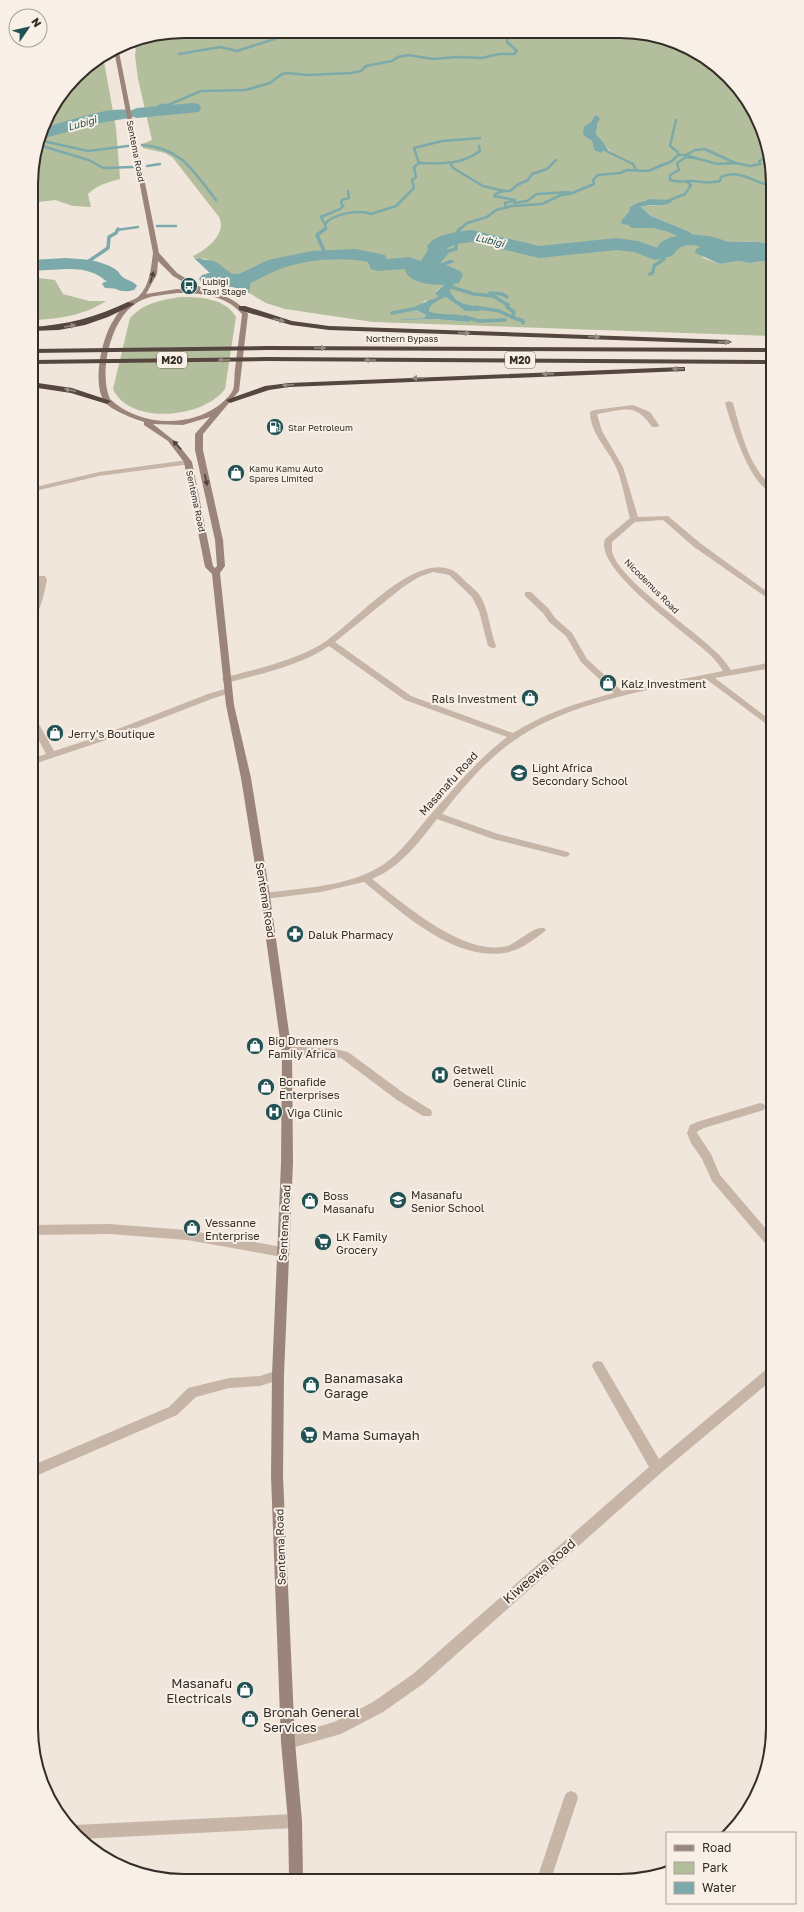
<svg xmlns="http://www.w3.org/2000/svg" width="804" height="1912" font-family="'Golos Text',sans-serif">
  <style>
    .green { fill: #b3be9c; fill-rule: evenodd }
    .water { fill: #7caaab }
    .lines { fill: none; stroke-linecap: round; stroke-linejoin: round }
    .stream-far1 { stroke: #7caaab; stroke-width: 2.5 }
    .stream { stroke: #7caaab; stroke-width: 3.5 }
    .river { fill: #7caaab; fill-rule: evenodd }
    .minor { fill: #c7b6a8; fill-rule: evenodd }
    .secondary { fill: #9b857a; fill-rule: evenodd }
    .motorway { fill: #55463f; fill-rule: evenodd }
    .oneway { fill: #4e423c }
    .oneway2 { fill: #968a82 }
    .labels { text-anchor: middle; dominant-baseline: central; stroke-width: 4; stroke-linejoin: round; paint-order: stroke }
    .far-street-label { font-size: 9px; fill: #342c28; stroke: #f8f0e7 }
    .far-poi-label { font-size: 9px; fill: #342c28; stroke: #f8f0e7; text-anchor: start }
    .far-water-label { font-size: 10px; font-style: italic; fill: #205153; stroke: #f8f0e7 }
    .shield { fill: #f8f0e7; stroke: #6f6761; stroke-width: 1 }
    .shield-label { font-size: 10px; font-weight: bold; fill: #342c28 }
    .poi-label { font-size: 11px; fill: #342c28; stroke: #f8f0e7; text-anchor: start }
    .street-label { font-size: 11px; fill: #342c28; stroke: #f8f0e7 }
    .near-poi-label { font-size: 13px; fill: #342c28; stroke: #f8f0e7; text-anchor: start }
    .near-street-label { font-size: 13px; fill: #342c28; stroke: #f8f0e7 }
    .rim { fill: none; stroke: #342c28; stroke-width: 2 }
  </style>
  <rect width="100%" height="100%" fill="#f0e6db"/>
  <g class="green">
    <path d="M184 31 589 34 608 36 609 34H650L688 47 721 69 752 107 768 144 773 184V246L760 242 711 241 697 237 688 231 651 216 641 207C648 204 653 207 661 205L660 200C638 198 639 204 625 217L628 225 636 228H652L668 232 686 240 701 242 703 258 720 264 739 261 749 263 771 260 773 258V336L373 322 285 309 266 303 249 293 252 278C247 277 240 278 235 276 221 270 212 255 195 259L193 256C207 249 227 234 219 217L173 158 165 153 143 148 142 144 152 140 138 79 135 55 136 50 132 41ZM591 122H598L596 134C602 140 606 149 614 154L604 150 601 153 594 150 592 141 584 136V126ZM437 247 432 261 436 266H439L441 263 451 259 454 262 444 266V268L455 277 454 284 450 291C461 310 473 301 482 311H465L446 297 435 292 444 285 445 279 447 278 436 270 429 269 430 253ZM426 300 430 307 429 311 436 314 456 315 470 322 434 319 407 320 402 319 424 318 426 315 415 310Z"/>
    <path d="M103 56 116 128 120 179C109 182 97 185 88 194L91 207 73 206 55 200 31 203V173L47 116 83 69Z"/>
    <path d="M31 277 55 280 63 294 89 301H106C83 316 58 319 31 320Z"/>
    <path d="M180 297C200 297 225 298 236 317L225 389C204 418 130 426 113 389L130 318C144 303 161 300 180 297Z"/>
  </g>
  <g class="water">
    <polygon points="595,115 598,116 600,119 598,122 596,134 603,142 608,150 614,155 604,150 601,153 594,150 592,141 584,136 583,132 584,126 591,122"/>
    <path d="M650 199 671 200 672 202C662 208 651 203 641 207L651 216 688 231 697 237 708 238 711 241 760 242 773 246V258L771 260 749 263 739 261 720 264 695 253 696 249 702 246 701 242 686 240 668 232 652 228H632L628 225 622 224 621 221 629 212 630 207 637 203Z"/>
    <path d="M640 244C649 248 657 255 667 248L673 252C658 260 647 250 632 246Z"/>
    <path d="M437 246 440 252 432 261 436 266H439L441 263 451 259 455 262 444 266V268L455 277 454 284 450 291C460 309 471 301 482 311H465L446 297C441 297 437 296 435 293L444 285 445 279 447 278 436 270 422 265 421 262Z"/>
    <path d="M200 258C205 261 211 259 216 262 224 267 238 283 249 275L252 278 249 293 219 282 210 280 209 275 211 274 195 259Z"/>
    <polygon points="121,281 127,283 128,287 123,289 105,288 102,284 104,282"/>
    <path d="M432 299 436 300 430 307 429 311C442 317 458 311 470 319V322L434 319 407 320 399 319 424 318 426 315 412 308Z"/>
  </g>
  <g class="lines">
    <g class="stream-far1">
      <polyline points="179,54 220,47 237,51 296,32"/>
      <polyline points="153,112 155,108 161,105 168,105 201,91 246,90 270,83 282,74 288,73 307,75 351,73 361,71 366,66 392,61 398,57 408,55 433,59 457,57 482,58 499,54 514,54 517,51 507,42 507,37 501,33"/>
      <polyline points="40,140 45,147 89,160 103,168 133,167"/>
      <polyline points="43,141 88,151 128,146"/>
      <path d="M142 145C182 148 193 171 216 200"/>
      <polyline points="598,147 633,164 636,170"/>
      <polyline points="678,155 685,155 717,164 736,163 750,166 760,164 759,161 765,158 770,159"/>
      <polyline points="686,155 695,150 705,149 735,163"/>
      <path d="M693 158 686 157 677 163 679 170 670 175V180C678 183 684 181 692 181 704 182 708 184 720 181L721 177C740 168 755 184 773 186"/>
      <path d="M419 163C441 164 461 165 480 151L479 146"/>
      <polyline points="451,164 453,168 483,186 504,191 497,193 494,196 515,200 505,203 506,208"/>
      <polyline points="147,166 160,164"/>
      <polyline points="504,191 510,191 517,185 528,180 532,174 547,169 556,160"/>
      <polyline points="665,202 685,194 691,185 686,181"/>
      <polyline points="514,203 527,201 537,194 569,192"/>
      <polyline points="325,224 321,217 340,209 343,206 341,203 342,200 349,198 348,191"/>
      <polyline points="157,226 176,226"/>
      <polyline points="117,230 138,227"/>
      <path d="M324 230 326 229 325 224C333 214 359 209 371 214L396 206 414 188 412 180 416 177 414 167 419 163 414 148 442 141 480 138"/>
      <polyline points="459,230 467,223 487,217 496,210 512,206 542,204 561,195 570,194 594,184 593,180 598,175 620,173 627,170 648,171 672,161 678,155 678,152 670,146 676,120"/>
    </g>
    <g class="stream">
      <polyline points="452,239 460,229"/>
      <polyline points="324,256 325,253 317,235 325,229"/>
      <polyline points="83,265 108,248 109,237 116,233 118,229"/>
      <polyline points="435,267 448,251 456,249 456,243 459,238"/>
      <polyline points="650,274 653,272 654,266 664,259 658,253"/>
      <polyline points="448,286 474,294 493,296 508,305 507,307 514,312 512,317 523,321 523,323"/>
      <polyline points="490,293 502,294 507,297"/>
      <polyline points="430,303 445,295"/>
      <polyline points="474,307 499,311 512,317"/>
      <polyline points="392,313 419,308"/>
      <polyline points="465,317 479,321 505,320"/>
    </g>
    <g class="river">
      <path d="M193 103 199 104 201 108 199 112 137 118 130 116 129 118 100 123 41 139 44 128C60 123 116 104 130 111L137 108Z"/>
      <path d="M472 230 539 246 617 238 638 241 657 248C666 228 724 233 735 248L732 252C710 257 689 231 672 256L655 260 634 252 617 250 539 258 472 242 457 244 447 248 448 251 440 261 441 263 460 271 463 275 459 283C446 286 408 287 405 269L378 271 371 269 368 262C342 257 308 259 283 268 273 271 263 277 253 282 239 290 217 287 202 283L199 279 202 275 209 273 239 274 268 260 312 251 356 249 385 255 387 259 409 257 421 261 428 250 427 246C436 233 458 232 472 230Z"/>
      <path d="M66 258C83 259 101 260 115 269 119 271 120 276 124 278 129 281 133 281 137 286L134 290C112 296 110 279 93 273 73 265 52 272 31 270V260Z"/>
    </g>
    <g class="minor">
      <path d="M729 401 733 403C741 432 749 468 773 487V493C749 485 732 426 725 403Z"/>
      <path d="M633 405 650 412 659 425 658 427H652C635 402 624 410 597 414L602 431 623 467 638 517 668 516 700 543 773 596V602L694 547 663 520 635 522 612 542C612 545 612 548 612 551 617 578 694 630 715 651 721 656 726 663 731 670L773 662V668L715 678 773 722V729L706 679C644 690 564 704 512 742 484 762 463 788 442 814L498 834 568 852 570 854 568 856 565 857 493 839 437 819C419 842 401 867 372 879 403 903 464 957 507 946 517 943 535 925 544 928L546 930 544 932C532 941 519 951 504 953 453 961 400 911 364 882L321 892 265 899 262 898 260 896 262 894 265 893C300 888 340 887 372 871 398 859 414 833 432 813 456 786 478 759 507 737L405 700 329 646C300 666 260 674 226 683L222 680 223 678C256 669 290 662 320 645 352 626 412 552 452 570 458 573 462 578 466 582 471 586 477 591 481 597 489 612 490 630 496 646L495 648H492L488 646 479 611 472 597 449 575 433 572 419 577 403 587 335 642 411 696 513 733C543 714 579 702 614 693L581 662 566 636 549 622 543 613 525 596V592H531L549 609 555 618 572 633 587 659 622 691 723 671C719 665 715 659 709 654 689 635 593 569 605 539L630 518C625 501 623 483 616 467 608 449 590 433 590 412L594 410Z"/>
      <polygon points="188,460 192,462 191,464 99,476 31,492 31,488 99,472"/>
      <path d="M31 576H45L47 580C45 589 40 617 31 620V607L39 580H31Z"/>
      <polygon points="228,688 231,689 232,691 231,693 214,698 103,741 31,765 31,759 46,754 31,726 31,714 35,717 54,751 97,737 208,694"/>
      <polygon points="287,1046 335,1049 348,1052 405,1094 431,1110 432,1113 431,1116 423,1116 397,1100 341,1058 287,1054 283,1053 282,1050 283,1047"/>
      <polygon points="760,1103 764,1104 765,1107 764,1110 704,1128 698,1131 697,1133 711,1154 720,1175 773,1237 773,1250 769,1248 712,1181 702,1159 691,1143 687,1133 690,1125 697,1122"/>
      <polygon points="109,1224 187,1230 282,1247 286,1249 288,1252 286,1255 282,1257 187,1240 109,1234 31,1235 31,1225"/>
      <polygon points="598,1361 602,1362 659,1459 769,1367 773,1366 773,1379 662,1472 423,1684 383,1712 341,1734 288,1749 283,1747 281,1742 283,1737 334,1722 373,1702 413,1674 649,1467 594,1370 592,1366 594,1362"/>
      <polygon points="278,1370 282,1371 284,1375 282,1379 260,1386 229,1388 196,1397 177,1415 31,1478 31,1466 169,1407 188,1388 229,1378 260,1376"/>
      <polygon points="571,1791 576,1793 578,1798 552,1876 538,1876 564,1798 566,1793"/>
      <polygon points="295,1814 300,1816 302,1821 300,1826 295,1828 80,1839 69,1827 74,1825"/>
    </g>
    <path class="secondary" d="M118 47 159 253 177 273 202 288V290C220 293 237 299 248 314L239 391 203 434V450L223 540 225 566 220 573 234 705 251 778 270 896 292 1054 293 1163 284 1375 283 1476 295 1742 302 1821 303 1877H289L288 1821 281 1742 271 1476 272 1375 281 1163 282 1054 260 896 241 778 226 705 212 574 205 567 184 462 168 441 144 425V422C134 419 110 410 104 401 92 383 102 338 113 321 117 314 122 307 128 302 131 300 136 299 139 296 150 285 151 268 153 253L114 50ZM158 261 173 276 197 290 177 289 146 294 157 274ZM177 293C201 293 226 295 242 314 240 332 237 351 235 369 234 375 235 384 233 390 230 396 223 402 218 406 187 428 139 426 110 399 98 372 111 317 138 302 150 295 164 295 177 293ZM210 417 195 434V450L215 540 217 566 215 568 213 566 192 462 177 443 153 424 183 425Z"/>
    <g class="motorway">
      <path d="M128 302 135 304 108 317 85 325 59 330 31 331V327C67 325 96 317 128 302Z"/>
      <polygon points="239,306 245,306 292,321 329,326 728,340 732,342 728,344 329,330 291,325 239,310"/>
      <polygon points="267,346 773,348 773,352 267,350 31,353 31,349"/>
      <polygon points="266,357 773,360 773,364 266,361 31,364 31,360"/>
      <polygon points="682,367 685,367 685,371 289,387 269,390 230,403 226,400 265,386 289,383"/>
      <polygon points="31,382 72,388 111,401 107,404 71,393 31,387"/>
    </g>
  </g>
  <defs><path id="oneway-solid" d="M-6-.8H1V-3.2L6.5 0L1 3.2V.8H-6Z"/></defs>
  <g class="oneway">
    <use href="#oneway-solid" transform="translate(152 277) rotate(-72)"/>
    <use href="#oneway-solid" transform="translate(177 445) rotate(-133)"/>
    <use href="#oneway-solid" transform="translate(206 480) rotate(77)"/>
  </g>
  <g class="oneway2">
    <use href="#oneway-solid" transform="translate(279 320) rotate(14)"/>
    <use href="#oneway-solid" transform="translate(70 326) rotate(-10)"/>
    <use href="#oneway-solid" transform="translate(464 333) rotate(2)"/>
    <use href="#oneway-solid" transform="translate(594 337) rotate(2)"/>
    <use href="#oneway-solid" transform="translate(724 342) rotate(2)"/>
    <use href="#oneway-solid" transform="translate(320 348)"/>
    <use href="#oneway-solid" transform="translate(224 360) rotate(179)"/>
    <use href="#oneway-solid" transform="translate(370 360) rotate(-180)"/>
    <use href="#oneway-solid" transform="translate(678 369) rotate(178)"/>
    <use href="#oneway-solid" transform="translate(548 374) rotate(178)"/>
    <use href="#oneway-solid" transform="translate(418 378) rotate(178)"/>
    <use href="#oneway-solid" transform="translate(288 385) rotate(175)"/>
    <use href="#oneway-solid" transform="translate(70 390) rotate(-167)"/>
  </g>
  <defs>
    <symbol id="bus-disc" viewBox="-11 -11 22 22"><circle r="9.5" fill="#205153" stroke="#f8f0e7"/><path d="M-5-6H5V4H4V6H2V4H-2V6H-4V4H-5ZM-3.5-4V0h7V-4ZM-3.5 1.2v1.5H-2V1.2ZM2 1.2v1.5H3.5V1.2Z" fill="#fff"/></symbol>
    <symbol id="fuel-disc" viewBox="-11 -11 22 22"><circle r="9.5" fill="#205153" stroke="#f8f0e7"/><path d="M-5.5-6h7V0h2V4h1.3V-2.5L3-4.5l.8-.8L6-3V5H2.5V1h-1V6h-7ZM-4.2-4.7v3.2H.2V-4.7Z" fill="#fff"/></symbol>
    <symbol id="shop-disc" viewBox="-11 -11 22 22"><circle r="9.5" fill="#205153" stroke="#f8f0e7"/><path d="M-5-2.5h2.3a2.7 3.5 0 0 1 5.4 0H5L5.5 6h-11ZM-1.5-2.5h3a1.5 2.3 0 0 0-3 0Z" fill="#fff"/></symbol>
    <symbol id="school-disc" viewBox="-11 -11 22 22"><circle r="9.5" fill="#205153" stroke="#f8f0e7"/><path d="M0-5L7-2L0 1L-7-2ZM-4 1L0 2.5L4 1V4Q0 6-4 4Z" fill="#fff"/></symbol>
    <symbol id="pharmacy-disc" viewBox="-11 -11 22 22"><circle r="9.5" fill="#205153" stroke="#f8f0e7"/><path d="M-2-6h4v4h4v4h-4v4h-4v-4h-4v-4h4Z" fill="#fff"/></symbol>
    <symbol id="hospital-disc" viewBox="-11 -11 22 22"><circle r="9.5" fill="#205153" stroke="#f8f0e7"/><path d="M-5-5h3v3.5h4V-5h3V5h-3V1.5h-4V5h-3Z" fill="#fff"/></symbol>
    <symbol id="supermarket-disc" viewBox="-11 -11 22 22"><circle r="9.5" fill="#205153" stroke="#f8f0e7"/><path d="M-6-5.5h2.5l.6 2H6L4.5 2H-2.5L-4.4-4H-6ZM-1.5 3.2a1.3 1.3 0 1 0 .1 0ZM3 3.2a1.3 1.3 0 1 0 .1 0Z" fill="#fff"/></symbol>
  </defs>
  <g fill-rule="evenodd">
    <use href="#bus-disc" x="179" y="276" width="20" height="20"/>
    <use href="#fuel-disc" x="265" y="417" width="20" height="20"/>
    <use href="#shop-disc" x="226" y="463" width="20" height="20"/>
    <use href="#shop-disc" x="598" y="673" width="20" height="20"/>
    <use href="#shop-disc" x="520" y="688" width="20" height="20"/>
    <use href="#shop-disc" x="45" y="723" width="20" height="20"/>
    <use href="#school-disc" x="509" y="763" width="20" height="20"/>
    <use href="#pharmacy-disc" x="285" y="924" width="20" height="20"/>
    <use href="#shop-disc" x="245" y="1036" width="20" height="20"/>
    <use href="#hospital-disc" x="430" y="1065" width="20" height="20"/>
    <use href="#shop-disc" x="256" y="1077" width="20" height="20"/>
    <use href="#hospital-disc" x="264" y="1102" width="20" height="20"/>
    <use href="#school-disc" x="388" y="1190" width="20" height="20"/>
    <use href="#shop-disc" x="300" y="1191" width="20" height="20"/>
    <use href="#shop-disc" x="182" y="1218" width="20" height="20"/>
    <use href="#supermarket-disc" x="313" y="1232" width="20" height="20"/>
    <use href="#shop-disc" x="301" y="1375" width="20" height="20"/>
    <use href="#supermarket-disc" x="299" y="1425" width="20" height="20"/>
    <use href="#shop-disc" x="235" y="1680" width="20" height="20"/>
    <use href="#shop-disc" x="240" y="1709" width="20" height="20"/>
  </g>
  <g class="labels">
    <g class="far-street-label">
      <text transform="translate(136 151) rotate(79)">Sentema Road</text>
      <text x="402" y="338">Northern Bypass</text>
      <text transform="translate(196 501) rotate(78)">Sentema Road</text>
      <text transform="translate(652 586) rotate(45)">Nicodemus Road</text>
    </g>
    <g class="far-poi-label">
      <text x="202" y="281">Lubigi<tspan x="202" dy="10">Taxi Stage</tspan></text>
      <text x="288" y="427">Star Petroleum</text>
      <text x="249" y="468">Kamu Kamu Auto<tspan x="249" dy="10">Spares Limited</tspan></text>
    </g>
    <g class="far-water-label">
      <text transform="translate(82 123) rotate(-16)">Lubigi</text>
      <text transform="translate(490 240) rotate(13)">Lubigi</text>
    </g>
    <g class="shield">
      <rect x="157" y="352" width="30" height="16" rx="3"/>
      <rect x="505" y="352" width="30" height="16" rx="3"/>
    </g>
    <g class="shield-label">
      <text x="172" y="360">M20</text>
      <text x="520" y="360">M20</text>
    </g>
    <g class="poi-label">
      <text x="621" y="683">Kalz Investment</text>
      <text x="517" y="698" text-anchor="end">Rals Investment</text>
      <text x="68" y="733">Jerry's Boutique</text>
      <text x="532" y="767">Light Africa<tspan x="532" dy="13">Secondary School</tspan></text>
      <text x="308" y="934">Daluk Pharmacy</text>
      <text x="268" y="1040">Big Dreamers<tspan x="268" dy="13">Family Africa</tspan></text>
      <text x="453" y="1069">Getwell<tspan x="453" dy="13">General Clinic</tspan></text>
      <text x="279" y="1081">Bonafide<tspan x="279" dy="13">Enterprises</tspan></text>
      <text x="287" y="1112">Viga Clinic</text>
      <text x="411" y="1194">Masanafu<tspan x="411" dy="13">Senior School</tspan></text>
      <text x="323" y="1195">Boss<tspan x="323" dy="13">Masanafu</tspan></text>
      <text x="205" y="1222">Vessanne<tspan x="205" dy="13">Enterprise</tspan></text>
      <text x="336" y="1236">LK Family<tspan x="336" dy="13">Grocery</tspan></text>
    </g>
    <g class="street-label">
      <text transform="translate(448 783) rotate(-48)">Masanafu Road</text>
      <text transform="translate(266 900) rotate(81)">Sentema Road</text>
      <text transform="translate(284 1223) rotate(-87)">Sentema Road</text>
      <text transform="translate(280 1547) rotate(-92)">Sentema Road</text>
    </g>
    <g class="near-poi-label">
      <text x="324" y="1378">Banamasaka<tspan x="324" dy="15">Garage</tspan></text>
      <text x="322" y="1435">Mama Sumayah</text>
      <text x="232" y="1683" text-anchor="end">Masanafu<tspan x="232" dy="15">Electricals</tspan></text>
      <text x="263" y="1712">Bronah General<tspan x="263" dy="15">Services</tspan></text>
    </g>
    <g class="near-street-label">
      <text transform="translate(539 1571) rotate(-41)">Kiweewa Road</text>
    </g>
  </g>
  <path d="M0 0H804V1912H0ZM184 38H620A146 146 0 0 1 766 184V1728A146 146 0 0 1 620 1874H184A146 146 0 0 1 38 1728V184A146 146 0 0 1 184 38Z" fill="#f8f0e7" fill-rule="evenodd"/>
  <path class="rim" d="M184 38H620A146 146 0 0 1 766 184V1728A146 146 0 0 1 620 1874H184A146 146 0 0 1 38 1728V184A146 146 0 0 1 184 38Z"/>
  <rect x="666" y="1832" width="130" height="72" fill="#f8f0e7" stroke="#aaa29b"/>
  <rect x="674" y="1845" width="20" height="6" fill="#9b857a" stroke="#aaa29b"/>
  <text x="702" y="1852" font-size="12" fill="#342c28">Road</text>
  <rect x="674" y="1862" width="20" height="12" fill="#b3be9c" stroke="#aaa29b"/>
  <text x="702" y="1872" font-size="12" fill="#342c28">Park</text>
  <rect x="674" y="1882" width="20" height="12" fill="#7caaab" stroke="#aaa29b"/>
  <text x="702" y="1892" font-size="12" fill="#342c28">Water</text>
  <g transform="translate(28 28) rotate(56)"><circle r="19" fill="#f8f0e7" stroke="#aaa29b"/>
  <path d="M0-3L7 15L0 10L-7 15Z" fill="#205153"/>
  <text y="-6" font-size="11" font-weight="bold" text-anchor="middle" fill="#342c28">N</text>
  </g>
</svg>
